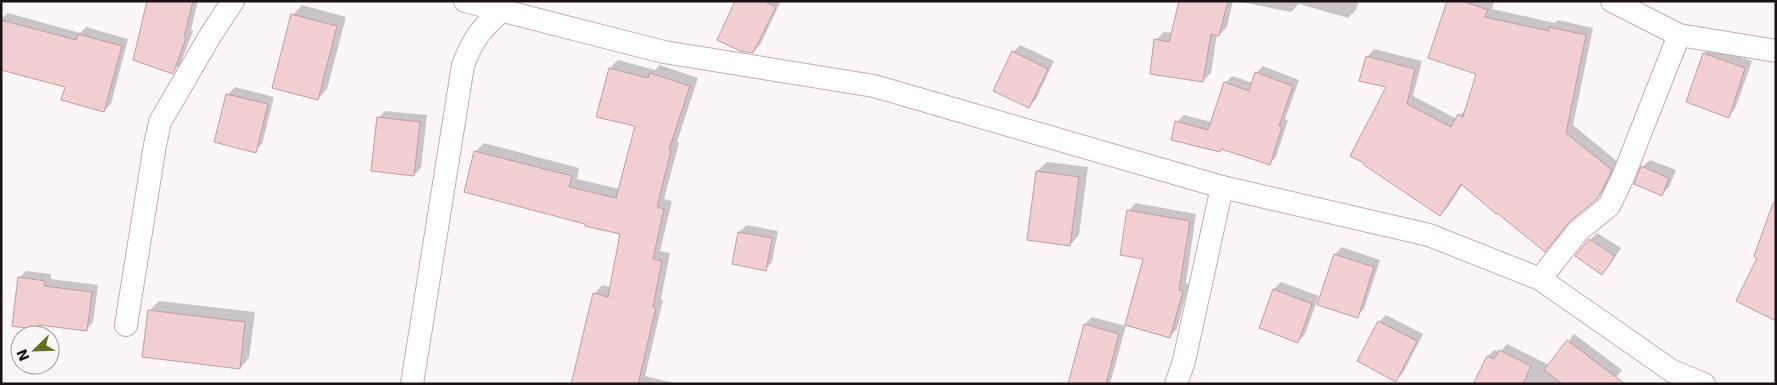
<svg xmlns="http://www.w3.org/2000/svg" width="1777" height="385" font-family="'DejaVu Sans',sans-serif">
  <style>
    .shadow { fill: #0003 }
    .building { fill: #f2cfd1; stroke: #bf9ea0 }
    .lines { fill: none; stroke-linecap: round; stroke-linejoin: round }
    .minor-casing { stroke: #c8aab8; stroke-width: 24 }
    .minor { stroke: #fff; stroke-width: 22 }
  </style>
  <rect width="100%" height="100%" fill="#fcf6f9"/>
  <g class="shadow">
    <polygon points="148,1 198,1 191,30 193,31 180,65 172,72"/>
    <polygon points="737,1 781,1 760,45 753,52"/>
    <polygon points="1180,1 1233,1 1227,27 1219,35 1217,34 1211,73 1203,81 1156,40 1164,32 1173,33"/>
    <polygon points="1237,1 1359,1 1356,10 1348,18 1299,4 1291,12"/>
    <polygon points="1448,1 1491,1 1494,2 1492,9 1555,23 1558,20 1593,28 1573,125 1618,162 1606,189 1598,197 1463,184 1448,207 1440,215 1388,87 1367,57 1374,49 1422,61 1413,96 1457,119 1467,107 1478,73"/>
    <polygon points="302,5 346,17 327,89 318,99 293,15"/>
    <polygon points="8,13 80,33 86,27 128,39 111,104 104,111 66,87 1,69 1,19"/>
    <polygon points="1020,45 1054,61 1036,99 1029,107 1013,52"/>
    <polygon points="1711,46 1752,61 1735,109 1728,116 1704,54"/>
    <polygon points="618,60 655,70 660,65 698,78 677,142 679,143 664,199 672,201 660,251 670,253 661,299 663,300 645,376 678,384 573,384 594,294 602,285 611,287 621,233 587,223 476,151 484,143 579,168 577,179 620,189 636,126 598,116 610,68"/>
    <polygon points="1263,66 1299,80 1285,119 1288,120 1276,157 1269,164 1222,148 1220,151 1177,122 1184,115 1212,122 1225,83 1232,76 1253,83 1256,73"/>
    <polygon points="235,87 274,97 262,144 255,151 216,141 228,94"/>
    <polygon points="385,111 427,115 421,168 414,175 378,118"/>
    <polygon points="1650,160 1676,170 1669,187 1662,194 1642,167"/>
    <polygon points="1047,162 1088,167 1079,235 1070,245 1037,171"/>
    <polygon points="1136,203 1196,214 1186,283 1189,284 1177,329 1170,336 1128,211"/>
    <polygon points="747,225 778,231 772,262 765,270 733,264 739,232"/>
    <polygon points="1597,233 1621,248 1609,266 1602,273 1590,240"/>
    <polygon points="1342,247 1380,260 1364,309 1357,316 1335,254"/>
    <polygon points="26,271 51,274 51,279 98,285 93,322 86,330 42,324 38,328 19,278"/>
    <polygon points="1281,282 1319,296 1305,334 1298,342 1260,327 1274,289"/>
    <polygon points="159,301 255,312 249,358 240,368 149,311"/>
    <polygon points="1386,315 1423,334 1403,373 1396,380 1379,322"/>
    <polygon points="1092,317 1126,326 1110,384 1078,384 1085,324"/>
    <polygon points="1574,334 1622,370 1611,384 1474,384 1488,356 1494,350 1500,352 1507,344 1549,365"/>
  </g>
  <g class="building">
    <polygon points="147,1 193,1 184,37 186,38 173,74 133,60"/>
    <polygon points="735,1 764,1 776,7 753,53 740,51 717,40"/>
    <polygon points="1179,1 1228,1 1219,36 1211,34 1203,82 1150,74 1154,39 1169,42"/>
    <polygon points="1447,1 1462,1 1488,10 1485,17 1549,31 1549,27 1586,35 1566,133 1612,170 1598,198 1570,221 1545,252 1497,213 1496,214 1461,184 1440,216 1364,165 1364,163 1350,156 1386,87 1359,81 1366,56 1415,69 1407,104 1451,127 1458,114 1463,117 1476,74 1428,58"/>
    <polygon points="291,14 337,26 318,100 272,88"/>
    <polygon points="1,20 76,40 78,34 122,46 104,112 61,100 65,87 1,70"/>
    <polygon points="1012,51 1048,69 1029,108 993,91"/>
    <polygon points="1703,53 1745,68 1729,118 1686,102"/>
    <polygon points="609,68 648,78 650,73 690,86 669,150 671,151 657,207 664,209 653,259 662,261 653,307 656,308 638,384 571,384 593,293 608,297 620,234 585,226 585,224 464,192 474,151 572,176 569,187 616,198 635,126 596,117"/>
    <polygon points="1255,72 1293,86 1279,126 1282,127 1270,165 1221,149 1220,152 1171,140 1175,121 1208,130 1224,82 1249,91"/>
    <polygon points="226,94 268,104 256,153 214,142"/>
    <polygon points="377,117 420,122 414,176 371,171"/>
    <polygon points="1641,166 1669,178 1662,196 1634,184"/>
    <polygon points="1036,171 1079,177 1070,246 1027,240"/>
    <polygon points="1773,203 1776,203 1776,321 1736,301 1757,258 1754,256"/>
    <polygon points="1127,210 1190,221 1179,290 1183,291 1170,338 1125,325 1143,259 1120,255"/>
    <polygon points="738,232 772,238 766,271 732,264"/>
    <polygon points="1589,239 1615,256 1602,275 1575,256"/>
    <polygon points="1334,254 1374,267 1358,318 1317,305"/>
    <polygon points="18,277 45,281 44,286 92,292 87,331 39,325 39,330 12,326"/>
    <polygon points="1273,289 1312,304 1298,343 1259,328"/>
    <polygon points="148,310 245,322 240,369 142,357"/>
    <polygon points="1378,321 1417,341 1396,382 1357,361"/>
    <polygon points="1084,324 1119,334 1106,384 1068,384"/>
    <polygon points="1567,340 1625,384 1563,384 1544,370"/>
    <polygon points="1499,350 1531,366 1523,384 1473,384 1487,356 1494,359"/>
  </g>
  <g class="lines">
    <defs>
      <g id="minor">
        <polyline points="465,1 664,52 874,86 1222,187 1429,235 1540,279 1672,371 1704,384"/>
        <polyline points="1612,1 1679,35 1776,51"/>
        <polyline points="1540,279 1578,231 1609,206 1623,177 1679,35"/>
        <polyline points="126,325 155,145 160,122 210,36 233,1"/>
        <path d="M412 384 463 65C473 39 480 30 501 11"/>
        <polyline points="1176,384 1184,361 1222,187"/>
      </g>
    </defs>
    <use href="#minor" class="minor-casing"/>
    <use href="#minor" class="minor"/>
  </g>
  <rect width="1777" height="385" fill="none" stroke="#1b1116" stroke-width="5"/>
  <g transform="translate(35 350) rotate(247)"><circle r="24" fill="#fcf6f9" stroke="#a29a9e"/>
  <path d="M0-4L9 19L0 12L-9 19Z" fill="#667018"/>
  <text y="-8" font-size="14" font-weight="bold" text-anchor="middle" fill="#1b1116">N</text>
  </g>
</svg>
